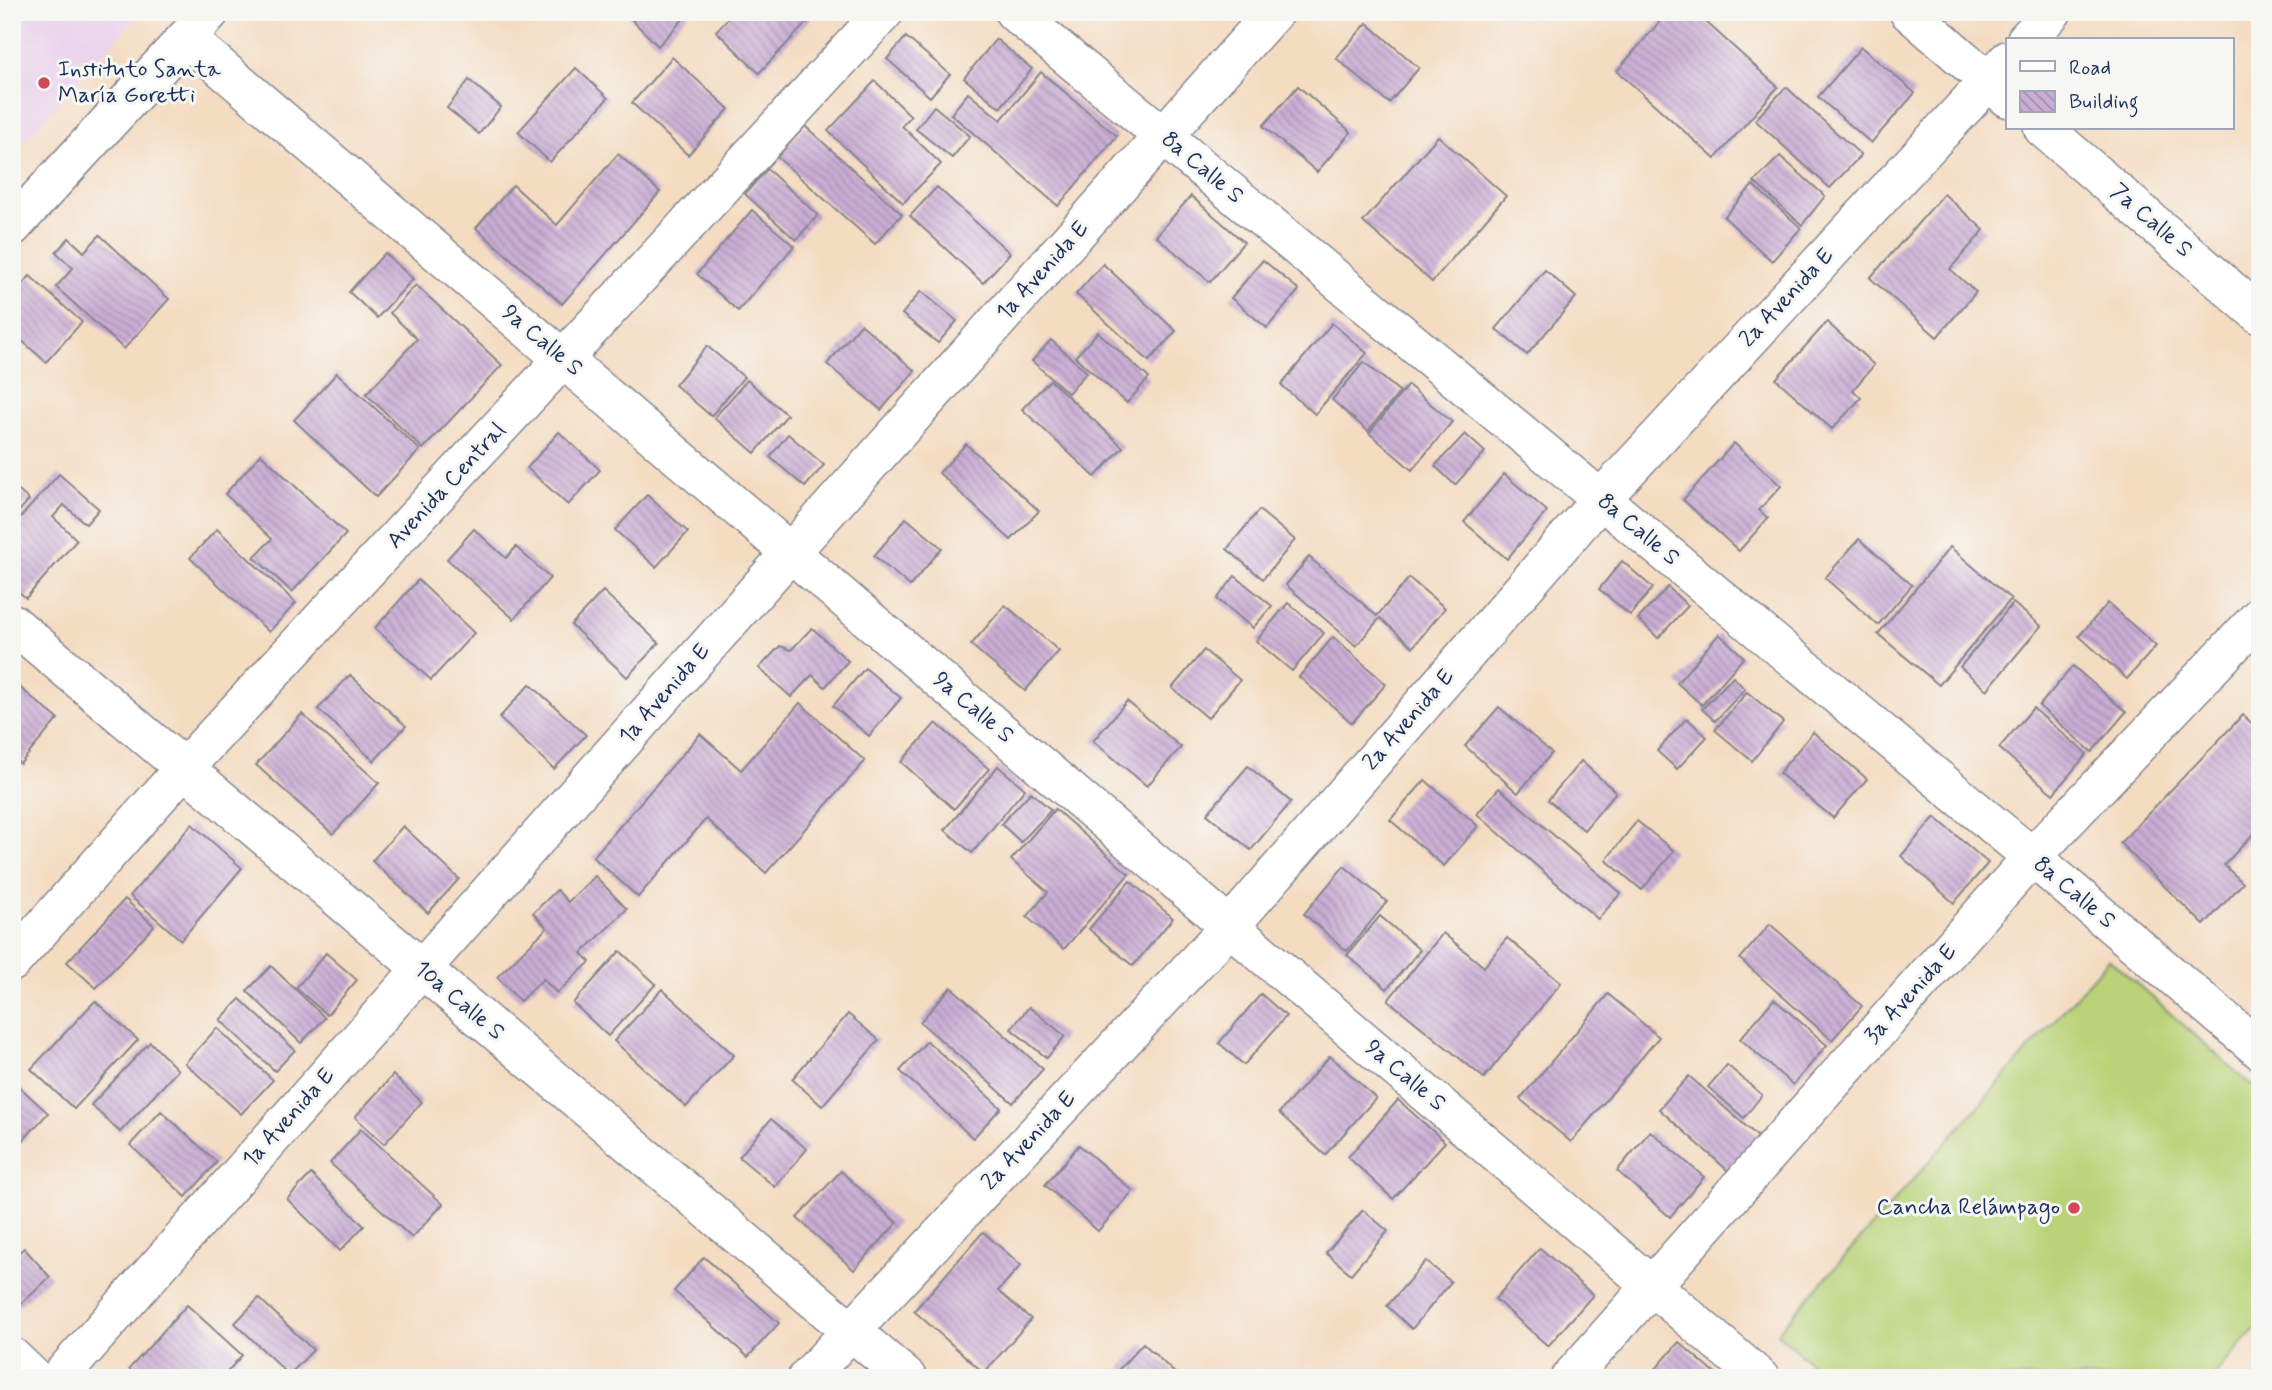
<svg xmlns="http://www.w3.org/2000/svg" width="2272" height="1390" font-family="Mynerve,sans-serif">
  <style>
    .built { fill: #ead1ec }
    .grass { fill: #bad378; stroke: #6a816b; stroke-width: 2 }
    .building { fill: url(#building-back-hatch) }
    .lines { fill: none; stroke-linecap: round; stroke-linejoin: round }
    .minor-casing { stroke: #888690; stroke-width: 41 }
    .tertiary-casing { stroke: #888690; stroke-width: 41 }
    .minor { stroke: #fff; stroke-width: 38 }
    .tertiary { stroke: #fff; stroke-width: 38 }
    .poi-dot { fill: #d1495b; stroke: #f6f6f2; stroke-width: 2.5 }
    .labels { text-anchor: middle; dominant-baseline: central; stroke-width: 6; stroke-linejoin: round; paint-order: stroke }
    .poi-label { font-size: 23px; fill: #1b2f5e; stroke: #f6f6f2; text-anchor: start }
    .street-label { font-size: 23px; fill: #1b2f5e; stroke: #f6f6f2 }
  </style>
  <defs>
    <pattern id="building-back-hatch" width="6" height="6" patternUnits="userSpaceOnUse" patternTransform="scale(1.75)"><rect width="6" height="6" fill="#cbadd4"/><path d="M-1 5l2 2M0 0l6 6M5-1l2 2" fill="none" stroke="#a48daf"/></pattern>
  </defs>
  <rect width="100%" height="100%" fill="#f6f6f2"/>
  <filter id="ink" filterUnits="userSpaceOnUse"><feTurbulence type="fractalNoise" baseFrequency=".0143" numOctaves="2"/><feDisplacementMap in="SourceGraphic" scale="14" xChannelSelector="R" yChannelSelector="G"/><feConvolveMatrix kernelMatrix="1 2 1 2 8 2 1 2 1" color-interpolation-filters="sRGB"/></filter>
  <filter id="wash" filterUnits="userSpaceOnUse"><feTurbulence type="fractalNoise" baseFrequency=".00686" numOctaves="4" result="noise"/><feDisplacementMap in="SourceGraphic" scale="28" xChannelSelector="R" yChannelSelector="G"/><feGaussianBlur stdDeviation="1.57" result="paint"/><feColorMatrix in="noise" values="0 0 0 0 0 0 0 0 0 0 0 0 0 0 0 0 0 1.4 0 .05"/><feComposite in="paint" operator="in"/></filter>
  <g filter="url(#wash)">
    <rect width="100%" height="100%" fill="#f4dcc1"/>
    <polygon class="built" points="12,12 141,12 12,154"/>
    <polygon class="grass" points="2109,959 2260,1093 2260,1323 2212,1378 1827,1378 1777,1333"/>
    <g id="blocks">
      <g class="building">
        <polygon points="624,12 690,12 658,46"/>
        <polygon points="734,12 807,12 812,17 759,73 716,31"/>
        <polygon points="1094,12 1113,12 1104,22"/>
        <polygon points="1668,12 1695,12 1778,87 1715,159 1617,71"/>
        <polygon points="1367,23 1419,68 1389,103 1336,58"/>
        <polygon points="906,37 950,74 930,97 887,59"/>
        <polygon points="996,39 1032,69 1000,108 964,78"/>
        <polygon points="1861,47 1915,93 1871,143 1818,97"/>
        <polygon points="672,57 729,109 688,155 632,103"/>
        <polygon points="576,68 608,98 550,162 518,132"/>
        <polygon points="1041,72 1117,136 1058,206 951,114 968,93 1001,120"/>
        <polygon points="469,80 501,107 479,134 447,108"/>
        <polygon points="875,81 911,116 902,126 941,164 903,203 828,131"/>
        <polygon points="1298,86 1351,132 1317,172 1263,126"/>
        <polygon points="1786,87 1861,155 1830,188 1755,120"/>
        <polygon points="934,106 970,136 952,158 916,129"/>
        <polygon points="805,126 902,214 875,244 777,157"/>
        <polygon points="1438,136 1506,196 1432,282 1363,222"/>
        <polygon points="618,154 660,192 562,304 476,228 513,185 557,225"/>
        <polygon points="1780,156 1825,196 1802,225 1754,182"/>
        <polygon points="767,169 818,215 796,240 745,194"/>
        <polygon points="1753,185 1801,228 1772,261 1724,217"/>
        <polygon points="937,187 1010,253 983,283 910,216"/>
        <polygon points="1944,194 1984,230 1950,269 1976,292 1937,337 1870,278"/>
        <polygon points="1191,196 1244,242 1210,282 1156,236"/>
        <polygon points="752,210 794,246 738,311 697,274"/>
        <polygon points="100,235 169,299 124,349 56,287 73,268 56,252 69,238 84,252"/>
        <polygon points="385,253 413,279 377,318 349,292"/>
        <polygon points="1263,260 1299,290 1267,328 1231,298"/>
        <polygon points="1103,264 1176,331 1149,361 1076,294"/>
        <polygon points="1545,270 1576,297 1527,355 1496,329"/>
        <polygon points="30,276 82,322 46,362 12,332 12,296"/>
        <polygon points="416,285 502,365 423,449 366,394 417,339 390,313"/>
        <polygon points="921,291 957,321 938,343 902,314"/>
        <polygon points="1827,322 1874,365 1853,390 1861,398 1832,429 1776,379"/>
        <polygon points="1332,323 1367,353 1315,414 1281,385"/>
        <polygon points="861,324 915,371 881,410 827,364"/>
        <polygon points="1098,332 1149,378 1127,403 1075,357"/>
        <polygon points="1051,340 1087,372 1068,393 1032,361"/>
        <polygon points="707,346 744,377 711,416 675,385"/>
        <polygon points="1364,362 1400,392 1368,431 1332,400"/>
        <polygon points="337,373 420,450 376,497 294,420"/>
        <polygon points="747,380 787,415 755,453 714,418"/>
        <polygon points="1050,380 1123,447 1095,477 1022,409"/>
        <polygon points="1408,385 1452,422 1412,470 1369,433"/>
        <polygon points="559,432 600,470 568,505 527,468"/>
        <polygon points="788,434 824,465 805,487 770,457"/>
        <polygon points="1465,434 1485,452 1455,485 1435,466"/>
        <polygon points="1734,443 1781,486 1759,510 1768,518 1739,551 1683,500"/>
        <polygon points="966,444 1039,511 1011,540 939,473"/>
        <polygon points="261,454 346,534 292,592 254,557 272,539 225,494"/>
        <polygon points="59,474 99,509 86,524 64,505 53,517 77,540 26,598 12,586 12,527"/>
        <polygon points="1504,474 1547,511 1507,559 1464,522"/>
        <polygon points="12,485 29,500 12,519"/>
        <polygon points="647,495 688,532 656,567 615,530"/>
        <polygon points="1259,510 1295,540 1263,579 1227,549"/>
        <polygon points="906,518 942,548 910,586 874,556"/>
        <polygon points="217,529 296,603 269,632 190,558"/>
        <polygon points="474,529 506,558 516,547 550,578 514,619 447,559"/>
        <polygon points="1859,539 1912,585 1878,625 1825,578"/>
        <polygon points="1950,547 2011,599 1939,685 1878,634"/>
        <polygon points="1309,557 1377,616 1409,578 1445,608 1413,647 1380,618 1356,646 1286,585"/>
        <polygon points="1622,561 1653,588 1630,615 1599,589"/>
        <polygon points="1235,576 1272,606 1253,628 1217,599"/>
        <polygon points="418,580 474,633 431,680 375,628"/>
        <polygon points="1668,587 1688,606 1658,638 1638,619"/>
        <polygon points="603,591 659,643 627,677 571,625"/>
        <polygon points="1288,603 1324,633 1292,671 1256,641"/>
        <polygon points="2013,603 2041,626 1987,690 1960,667"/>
        <polygon points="2108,603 2156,646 2127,679 2079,636"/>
        <polygon points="1005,605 1059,651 1025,691 971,645"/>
        <polygon points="812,628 848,661 825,687 812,675 791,697 759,668 780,646 791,650"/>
        <polygon points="1719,634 1744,657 1702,705 1677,683"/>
        <polygon points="1333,637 1386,684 1352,723 1299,677"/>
        <polygon points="1204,650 1240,680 1208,718 1172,688"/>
        <polygon points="2073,666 2126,712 2092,752 2039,706"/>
        <polygon points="865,668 901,698 869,736 833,706"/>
        <polygon points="350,675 406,726 374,761 318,709"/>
        <polygon points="1733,677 1745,689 1715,721 1702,709"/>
        <polygon points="12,681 58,719 20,764 12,757"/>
        <polygon points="530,684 586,735 554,769 499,718"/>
        <polygon points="1747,692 1783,722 1752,761 1715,730"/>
        <polygon points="1127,701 1181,747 1147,786 1093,741"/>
        <polygon points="800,703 865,761 766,873 706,819 638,897 593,857 700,734 741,770"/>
        <polygon points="1499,707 1552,753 1518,793 1465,746"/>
        <polygon points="2033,708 2087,754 2053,794 1999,748"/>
        <polygon points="302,714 379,783 333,834 256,765"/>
        <polygon points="2243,715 2260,731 2260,827 2224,865 2243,883 2204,925 2120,843"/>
        <polygon points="1687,718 1707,737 1677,769 1657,751"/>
        <polygon points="936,723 989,769 954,809 901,762"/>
        <polygon points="1813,732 1867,779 1833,818 1779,773"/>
        <polygon points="1581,761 1616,792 1584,830 1548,800"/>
        <polygon points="998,766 1025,789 972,853 945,830"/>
        <polygon points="1248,766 1291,802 1251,850 1207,814"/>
        <polygon points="1425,780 1478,826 1444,866 1390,820"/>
        <polygon points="1499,788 1621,893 1598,919 1477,814"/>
        <polygon points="1031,792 1051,810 1021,842 1001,824"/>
        <polygon points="1055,809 1129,874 1064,949 1027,917 1048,892 1011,860"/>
        <polygon points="1935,817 1988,863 1954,903 1901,856"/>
        <polygon points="1637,821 1674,851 1642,890 1606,860"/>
        <polygon points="192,824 242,868 181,940 130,896"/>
        <polygon points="403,826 459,879 428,913 372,861"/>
        <polygon points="1344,866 1387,902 1347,951 1304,914"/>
        <polygon points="595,876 627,909 582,953 590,962 557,993 543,979 520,1001 497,977 547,928 533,913 557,890 568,902"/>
        <polygon points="1130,881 1173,918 1133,966 1089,929"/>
        <polygon points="125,899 154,926 96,988 67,962"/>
        <polygon points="1380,916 1420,950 1387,989 1347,955"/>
        <polygon points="1770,924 1862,1006 1832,1040 1740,959"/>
        <polygon points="1443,933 1484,967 1507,938 1561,983 1484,1078 1388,1000"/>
        <polygon points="620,951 656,984 608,1036 573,1003"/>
        <polygon points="326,953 357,980 327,1015 296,988"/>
        <polygon points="271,966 325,1018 301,1043 247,991"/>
        <polygon points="951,987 1043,1069 1013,1103 920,1022"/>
        <polygon points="662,989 734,1055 686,1107 614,1041"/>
        <polygon points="1261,994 1286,1016 1244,1065 1219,1043"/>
        <polygon points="1608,994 1659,1037 1571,1142 1520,1099"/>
        <polygon points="240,999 295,1050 275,1071 220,1020"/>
        <polygon points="1774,999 1827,1045 1793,1085 1740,1039"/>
        <polygon points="95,1001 138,1040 74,1109 31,1069"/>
        <polygon points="1029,1007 1065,1036 1047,1058 1011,1029"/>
        <polygon points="848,1014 879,1040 822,1106 792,1079"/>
        <polygon points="217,1028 273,1080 241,1114 185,1063"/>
        <polygon points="927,1041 1001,1108 973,1138 900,1071"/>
        <polygon points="150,1042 178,1070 120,1132 91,1105"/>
        <polygon points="1330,1056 1376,1098 1325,1155 1279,1113"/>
        <polygon points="1727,1065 1762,1095 1744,1118 1708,1087"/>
        <polygon points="393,1075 422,1102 384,1144 355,1117"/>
        <polygon points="1689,1076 1765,1143 1734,1176 1659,1109"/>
        <polygon points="12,1080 48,1113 17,1147 12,1143"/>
        <polygon points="1398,1100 1445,1142 1393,1199 1348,1157"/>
        <polygon points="161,1111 217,1162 186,1197 130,1145"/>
        <polygon points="771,1119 807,1149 775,1187 739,1157"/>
        <polygon points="361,1129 443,1204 412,1238 330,1163"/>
        <polygon points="1650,1131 1704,1177 1670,1217 1617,1171"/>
        <polygon points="1079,1145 1133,1191 1098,1231 1045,1185"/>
        <polygon points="841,1171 897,1223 854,1270 797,1218"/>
        <polygon points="311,1174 364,1226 340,1251 287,1199"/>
        <polygon points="1363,1210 1388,1231 1351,1274 1326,1253"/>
        <polygon points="983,1232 1021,1265 998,1291 1031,1319 984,1373 914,1311"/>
        <polygon points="24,1248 50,1277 18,1307 12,1300 12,1259"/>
        <polygon points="1540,1248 1593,1295 1548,1346 1495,1299"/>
        <polygon points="704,1257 779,1323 748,1357 674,1291"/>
        <polygon points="1426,1261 1451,1282 1412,1329 1387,1306"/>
        <polygon points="259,1298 313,1350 289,1375 235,1323"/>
        <polygon points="187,1305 242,1355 222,1378 138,1378 129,1369"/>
        <polygon points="1679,1342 1720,1378 1648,1378"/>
        <polygon points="1143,1343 1180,1378 1111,1378"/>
      </g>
    </g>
  </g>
  <g filter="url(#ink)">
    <use href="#blocks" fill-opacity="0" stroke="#888690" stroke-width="2"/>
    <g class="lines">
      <defs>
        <g id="minor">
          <polyline points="1014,12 2032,857 2260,1050"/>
          <polyline points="1909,12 2008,98"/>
          <polyline points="187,39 1760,1378"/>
          <polyline points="2026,40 2052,12"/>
          <polyline points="2043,128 2260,315"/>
          <polyline points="12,227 210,12"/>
          <polyline points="12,623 907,1378"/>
          <polyline points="12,1357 34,1378"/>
          <polyline points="59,1378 790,553 1274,12"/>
          <polyline points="807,1378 1230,926 1601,499 2008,60"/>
          <polyline points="1570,1378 2032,857 2260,616"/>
        </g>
        <polyline id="tertiary" points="12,962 184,768 884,12"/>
      </defs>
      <use href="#minor" class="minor-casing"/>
      <use href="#tertiary" class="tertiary-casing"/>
      <use href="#minor" class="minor"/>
      <use href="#tertiary" class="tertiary"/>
    </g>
  </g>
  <g class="poi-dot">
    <circle cx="44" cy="83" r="7"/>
    <circle cx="2074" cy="1208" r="7"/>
  </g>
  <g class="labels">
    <g class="poi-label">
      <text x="58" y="70">Instituto Santa<tspan x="58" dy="26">María Goretti</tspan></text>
      <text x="2060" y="1208" text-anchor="end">Cancha Relámpago</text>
    </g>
    <g class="street-label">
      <text transform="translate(1202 168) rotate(40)">8a Calle S</text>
      <text transform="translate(2151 221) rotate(41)">7a Calle S</text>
      <text transform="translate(1043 271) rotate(-48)">1a Avenida E</text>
      <text transform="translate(1787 298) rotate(-47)">2a Avenida E</text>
      <text transform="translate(542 341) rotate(40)">9a Calle S</text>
      <text transform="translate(447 486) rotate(-47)">Avenida Central</text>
      <text transform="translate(1638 530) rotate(40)">8a Calle S</text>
      <text transform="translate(665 694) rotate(-49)">1a Avenida E</text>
      <text transform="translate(973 708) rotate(40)">9a Calle S</text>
      <text transform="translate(1409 720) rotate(-49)">2a Avenida E</text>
      <text transform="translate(2074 893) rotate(40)">8a Calle S</text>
      <text transform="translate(1911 994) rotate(-48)">3a Avenida E</text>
      <text transform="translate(459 1001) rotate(40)">10a Calle S</text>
      <text transform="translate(1405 1076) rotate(40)">9a Calle S</text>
      <text transform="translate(289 1118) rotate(-48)">1a Avenida E</text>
      <text transform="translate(1029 1141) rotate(-47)">2a Avenida E</text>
    </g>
  </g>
  <rect width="2272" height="1390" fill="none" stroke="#f6f6f2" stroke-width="42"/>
  <rect x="2006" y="38" width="228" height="91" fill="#f6f6f2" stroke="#9ea6b7" stroke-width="2"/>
  <rect x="2020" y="61" width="35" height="10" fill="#ffffff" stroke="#9ea6b7" stroke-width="2"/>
  <text x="2069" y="74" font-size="21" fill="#1b2f5e">Road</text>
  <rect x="2020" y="91" width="35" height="21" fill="url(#building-back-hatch)" stroke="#9ea6b7" stroke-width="2"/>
  <text x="2069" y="108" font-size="21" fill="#1b2f5e">Building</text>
</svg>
